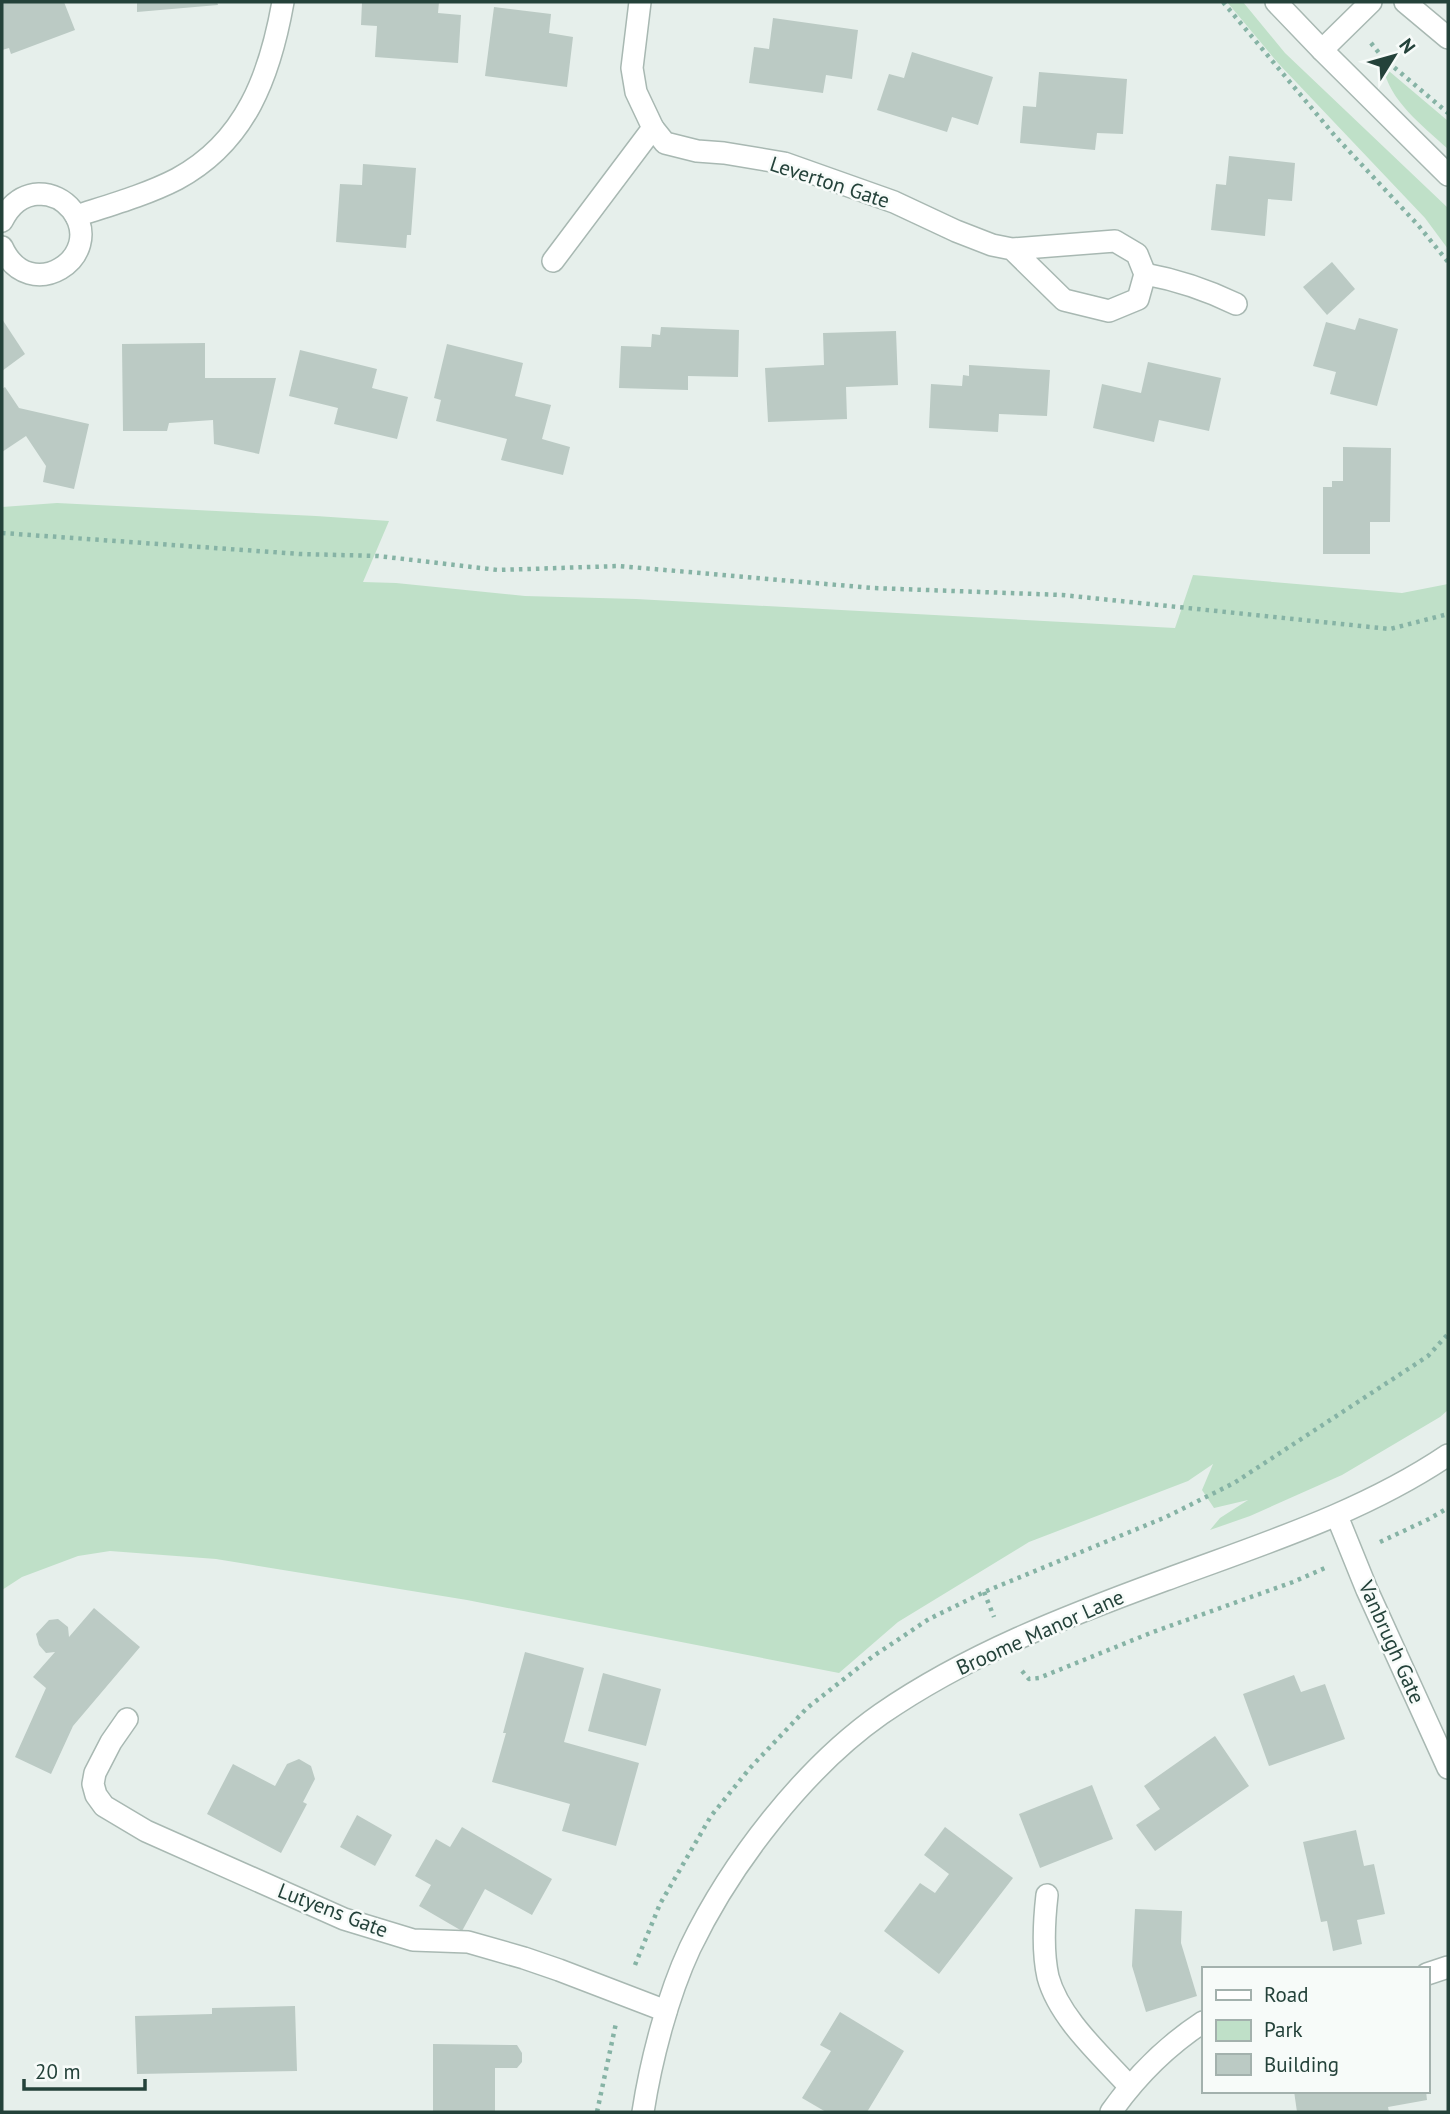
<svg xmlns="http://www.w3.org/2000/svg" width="1450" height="2114" font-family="'PT Sans',sans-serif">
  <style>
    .green { fill: #bfe0c8 }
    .building { fill: #bbcac4 }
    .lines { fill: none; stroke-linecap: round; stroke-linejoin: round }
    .minor-casing { stroke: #a8b8b2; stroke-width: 24 }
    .path { stroke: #86b3a5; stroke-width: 4.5; stroke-dasharray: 3.5 5; stroke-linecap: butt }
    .minor { stroke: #fff; stroke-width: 21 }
    .labels { text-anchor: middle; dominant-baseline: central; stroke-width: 5; stroke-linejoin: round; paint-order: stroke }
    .street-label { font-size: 21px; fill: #24423a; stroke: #f7fbf9 }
  </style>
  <rect width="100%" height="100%" fill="#e6efeb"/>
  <g class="green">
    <polygon points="1227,2 1243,2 1285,53 1448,208 1448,249 1425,218 1278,63"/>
    <path d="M1383 66 1448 121V149C1423 126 1389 101 1383 66Z"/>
    <polygon points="57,503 316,516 389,521 363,582 396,583 525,596 636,599 1175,628 1193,575 1402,593 1448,584 1448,1410 1440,1417 1342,1475 1250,1516 1210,1530 1220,1518 1248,1500 1214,1508 1202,1490 1213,1464 1188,1481 1029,1542 898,1622 839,1673 467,1600 216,1559 110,1551 78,1556 22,1577 2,1590 2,507"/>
  </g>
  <g class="building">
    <polygon points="2,2 64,2 75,30 11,54 9,48 2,50"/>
    <polygon points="137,2 217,2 218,5 137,12"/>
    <polygon points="362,2 439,2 438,13 461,15 458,63 375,57 377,26 361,25"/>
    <polygon points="494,7 551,14 549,33 573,37 567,87 485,76"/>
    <polygon points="773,18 858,30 852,79 826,75 823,93 749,83 754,47 769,49"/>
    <polygon points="912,52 993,77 978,125 952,117 947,132 877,110 889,74 904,78"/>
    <polygon points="1039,72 1127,79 1123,134 1097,133 1095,150 1020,143 1023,106 1036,107"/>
    <polygon points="1229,156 1295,163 1292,201 1268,199 1265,236 1211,230 1216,184 1226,185"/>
    <polygon points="363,164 416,168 411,235 407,235 406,248 336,242 340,184 362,185"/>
    <polygon points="1332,262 1355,289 1327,315 1303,287"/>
    <polygon points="1359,318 1398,329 1377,406 1330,394 1336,372 1313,366 1326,322 1355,330"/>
    <polygon points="2,319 25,354 2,371"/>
    <polygon points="661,327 739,330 738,377 688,376 688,390 619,388 621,346 651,347 652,334 660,335"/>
    <polygon points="896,331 898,385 846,387 847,419 768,422 765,368 824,365 823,333"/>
    <polygon points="205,343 205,378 276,378 259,454 214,444 213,420 169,423 167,431 123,431 122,344"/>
    <polygon points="447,344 523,363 515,396 551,405 542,439 570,447 563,475 501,460 507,439 436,421 441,400 434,398"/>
    <polygon points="300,350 377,369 372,388 408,397 397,439 334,424 338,408 289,396"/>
    <polygon points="1148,362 1221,378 1209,431 1159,420 1154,442 1093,428 1102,384 1141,393"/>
    <polygon points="969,365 1050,370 1047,416 999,414 998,432 929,428 931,384 962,386 963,375 969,376"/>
    <polygon points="5,387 19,408 89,424 74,489 43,482 46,466 26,436 2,452 2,389"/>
    <polygon points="1343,447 1391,448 1390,522 1370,522 1370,554 1323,554 1323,487 1332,487 1332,481 1343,481"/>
    <polygon points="94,1608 140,1647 73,1726 51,1774 15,1757 46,1688 33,1677 55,1652 46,1653 39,1645 36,1634 49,1620 58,1619 68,1627 69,1637"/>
    <polygon points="525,1652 584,1668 564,1742 639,1763 616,1846 562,1831 570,1804 492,1782 506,1733 503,1733"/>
    <polygon points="603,1673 661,1689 646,1746 588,1731"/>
    <polygon points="1294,1675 1301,1692 1325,1684 1345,1739 1269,1766 1243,1694"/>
    <polygon points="1215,1736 1249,1786 1155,1851 1136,1825 1160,1809 1144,1786"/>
    <polygon points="299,1759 311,1766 315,1779 303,1802 307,1804 281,1853 207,1814 233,1764 275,1786 287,1764"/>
    <polygon points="1092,1785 1113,1839 1040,1868 1019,1814"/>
    <polygon points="357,1815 392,1835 375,1866 340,1847"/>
    <polygon points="462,1827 552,1879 532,1915 485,1889 462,1931 419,1906 431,1885 415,1876 436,1839 450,1847"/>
    <polygon points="945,1827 1013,1878 939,1974 884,1931 920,1883 935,1893 949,1874 924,1855"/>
    <polygon points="1356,1830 1364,1866 1374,1864 1385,1914 1357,1920 1362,1944 1333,1951 1327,1921 1321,1922 1303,1842"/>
    <polygon points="1135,1909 1182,1911 1181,1943 1197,1996 1146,2012 1132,1966"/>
    <polygon points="295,2006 297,2071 137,2074 135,2016 212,2014 212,2008"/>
    <polygon points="840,2012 904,2051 867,2112 826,2112 802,2098 831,2051 820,2045"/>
    <polygon points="433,2044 517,2045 522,2053 522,2062 517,2068 495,2068 495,2112 433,2112"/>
    <polygon points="1294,2091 1426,2091 1427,2100 1388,2107 1389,2112 1297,2112"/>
  </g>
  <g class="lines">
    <defs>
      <g id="minor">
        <polyline points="640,2 632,68 636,92 653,128 665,143 697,151 724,153 784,163 894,202 956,231 992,245 1012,249 1115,241 1137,254 1145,274 1138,299 1109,311 1064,300 1012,249"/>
        <polyline points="1276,2 1322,50 1448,175"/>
        <polyline points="1405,2 1448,38"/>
        <polyline points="1322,50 1371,2"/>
        <path d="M76 216C110 205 146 195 177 179 246 142 270 75 283 2"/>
        <path d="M2 221C10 205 21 195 39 194 52 194 64 200 72 210 107 257 29 307 2 247"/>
        <polyline points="553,261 653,128"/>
        <path d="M1145 274C1178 280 1207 290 1236 304"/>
        <polyline points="1337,1516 1367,1590 1448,1768"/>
        <polyline points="127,1719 111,1742 95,1773 93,1784 96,1795 104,1806 146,1831 344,1919 413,1940 468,1942 524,1958 559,1970 666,2011"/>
        <path d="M1047 1895C1044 1921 1042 1950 1048 1977 1059 2018 1101 2055 1129 2086"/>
        <polyline points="1427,1974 1448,1967"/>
        <path d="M643 2112C651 2060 668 1995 690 1948 731 1863 804 1768 881 1714 968 1654 1067 1616 1165 1580 1262 1544 1362 1513 1448 1455"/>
        <path d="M1111 2112C1137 2075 1165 2047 1203 2022"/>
      </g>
    </defs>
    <use href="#minor" class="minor-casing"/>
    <g class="path">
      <polyline points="1223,2 1335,136 1418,225 1448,262"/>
      <polyline points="1371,43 1383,58 1448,113"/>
      <polyline points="2,533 300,554 378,556 498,570 619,566 872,588 1062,595 1390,629 1448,614"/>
      <polyline points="1380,1542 1429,1519 1448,1508"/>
      <polyline points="984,1592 994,1617"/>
      <polyline points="1022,1671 1029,1679 1039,1678 1153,1632 1293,1582 1325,1568"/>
      <polyline points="635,1965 660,1904 711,1816 750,1768 807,1708 872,1657 929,1619 984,1592 1166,1517 1234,1483 1428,1356 1448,1334"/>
      <polyline points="597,2112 616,2023"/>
    </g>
    <use href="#minor" class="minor"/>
  </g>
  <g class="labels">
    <g class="street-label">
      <text transform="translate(830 182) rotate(18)">Leverton Gate</text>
      <text transform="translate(1040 1632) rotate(-24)">Broome Manor Lane</text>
      <text transform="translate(1392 1642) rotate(66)">Vanbrugh Gate</text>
      <text transform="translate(333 1910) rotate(21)">Lutyens Gate</text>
    </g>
  </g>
  <rect width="1450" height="2114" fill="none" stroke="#24423a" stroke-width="7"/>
  <rect x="1202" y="1967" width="228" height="126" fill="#f7fbf9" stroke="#a3b1ad" stroke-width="2"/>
  <rect x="1216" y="1990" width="35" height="10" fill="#ffffff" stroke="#a3b1ad" stroke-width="2"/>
  <text x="1264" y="2002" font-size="21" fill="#24423a">Road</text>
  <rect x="1216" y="2020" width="35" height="21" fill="#bfe0c8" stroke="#a3b1ad" stroke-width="2"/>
  <text x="1264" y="2037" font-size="21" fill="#24423a">Park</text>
  <rect x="1216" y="2054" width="35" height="21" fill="#bbcac4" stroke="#a3b1ad" stroke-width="2"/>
  <text x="1264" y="2072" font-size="21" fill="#24423a">Building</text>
  <g transform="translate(1394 56) rotate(53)" stroke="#f7fbf9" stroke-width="5" paint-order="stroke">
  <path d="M0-5L12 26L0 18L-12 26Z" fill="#24423a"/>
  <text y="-10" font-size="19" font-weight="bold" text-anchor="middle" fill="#24423a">N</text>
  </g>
  <path d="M24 2079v10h121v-10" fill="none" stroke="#24423a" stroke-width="3.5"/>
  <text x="35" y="2079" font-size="21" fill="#24423a" stroke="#f7fbf9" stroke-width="5" paint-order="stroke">20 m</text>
</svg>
